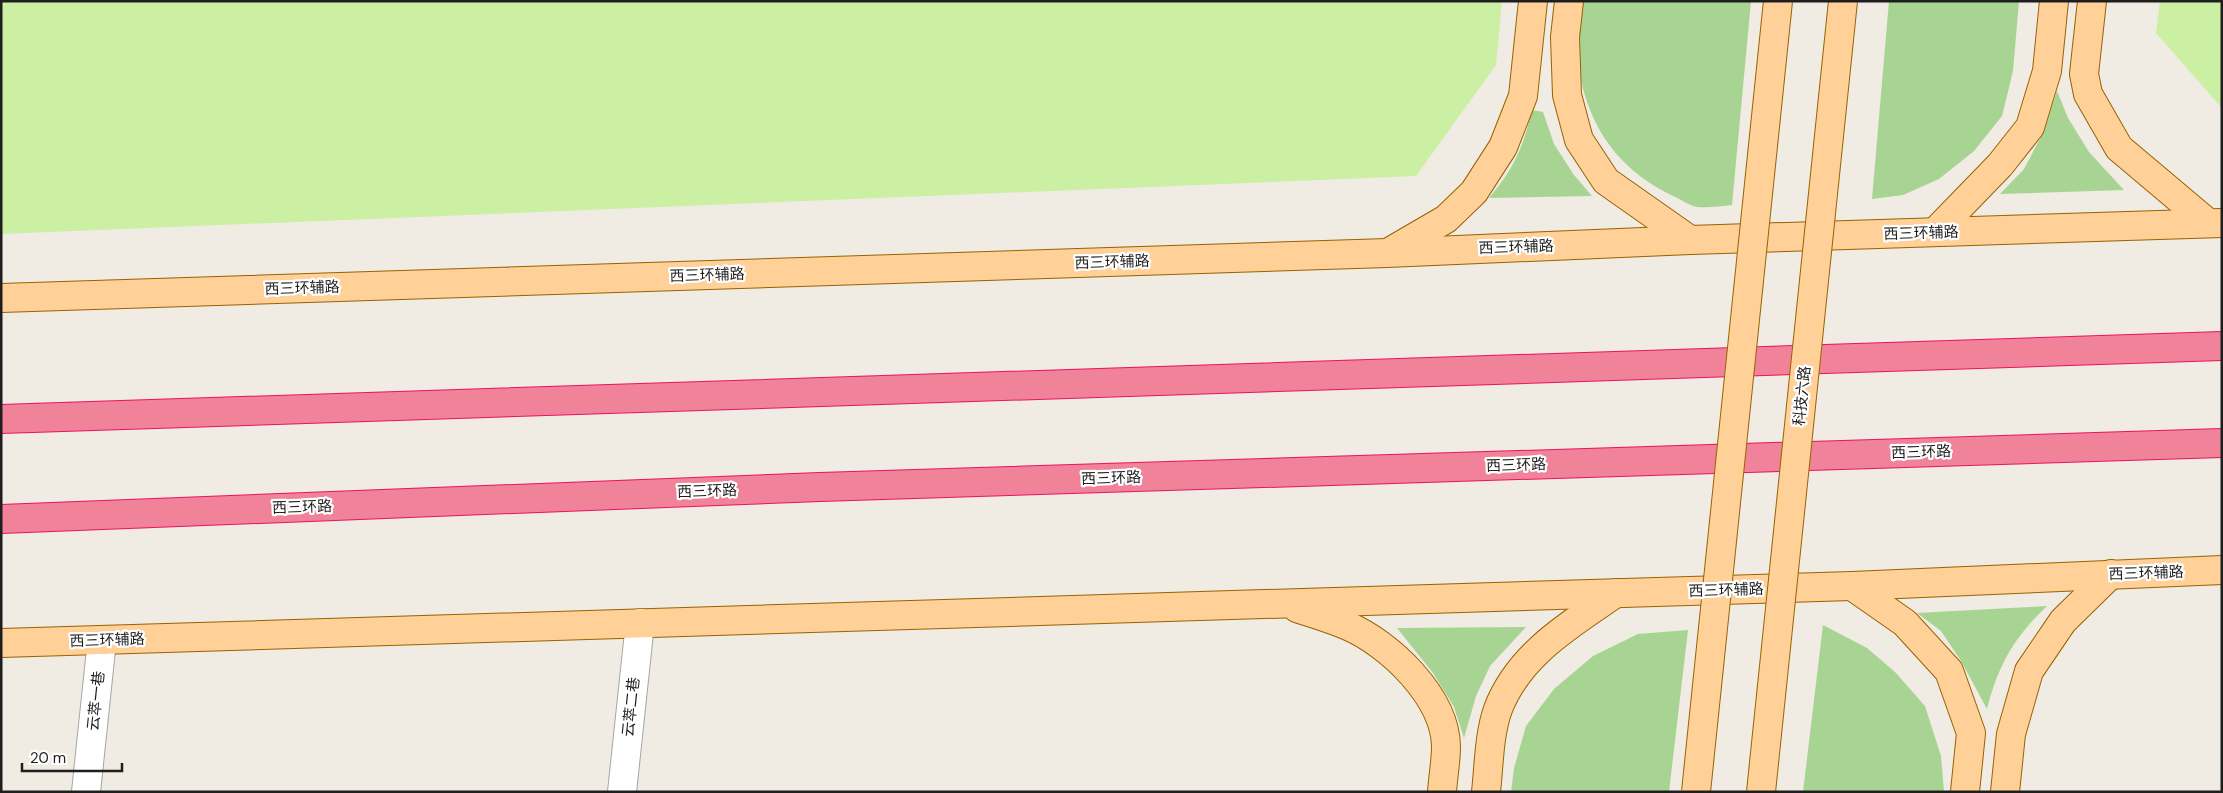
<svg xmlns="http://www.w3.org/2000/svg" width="2223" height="793" font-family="'DM Sans','Noto Sans SC',sans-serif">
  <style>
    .grass { fill: #cbf0a3 }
    .forest { fill: #a8d493 }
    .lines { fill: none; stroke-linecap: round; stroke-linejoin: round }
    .minor-casing { stroke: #a5a5a5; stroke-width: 30 }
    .major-casing { stroke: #986200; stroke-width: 30 }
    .highway-casing { stroke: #ec1262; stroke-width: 30 }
    .minor { stroke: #fff; stroke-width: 28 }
    .major { stroke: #ffd199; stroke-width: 28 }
    .highway { stroke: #f08399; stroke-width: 28 }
    .major-bridge-casing { stroke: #986200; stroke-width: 30; stroke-linecap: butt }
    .major-bridge { stroke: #ffd199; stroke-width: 28 }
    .labels { text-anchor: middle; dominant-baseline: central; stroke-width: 4.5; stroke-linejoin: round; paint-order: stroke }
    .street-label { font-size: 15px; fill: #1e1e1e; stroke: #fff }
  </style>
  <rect width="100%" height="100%" fill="#f0ebe3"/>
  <g class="grass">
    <polygon points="1,1 1502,1 1496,65 1416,176 1,234"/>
    <polygon points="2160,1 2222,1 2222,108 2156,33"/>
  </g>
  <g class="forest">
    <path d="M1583 1H1751L1732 205C1721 206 1708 208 1697 207 1690 206 1680 199 1673 196 1625 173 1595 137 1582 85 1575 58 1580 28 1583 1Z"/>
    <polygon points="1889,1 2019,1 2013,71 2002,116 1974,151 1939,179 1903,195 1872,199"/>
    <polygon points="2057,91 2068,118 2089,152 2124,190 2000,194 2024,169 2044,131"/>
    <path d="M1532 110 1543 112 1554 144 1574 175 1592 196 1489 198C1514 168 1523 148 1532 110Z"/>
    <path d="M2047 606C2014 637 1998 666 1987 709L1961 661 1941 631 1917 613Z"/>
    <polygon points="1823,625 1867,648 1895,672 1925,706 1941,756 1944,792 1803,792"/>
    <polygon points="1526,627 1490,666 1476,696 1464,738 1454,707 1433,673 1397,628"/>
    <polygon points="1688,630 1669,792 1511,792 1514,768 1526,726 1554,689 1593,656 1638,634"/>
  </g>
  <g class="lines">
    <defs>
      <g id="minor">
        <polyline points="86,792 102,640"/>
        <polyline points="622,792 640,623"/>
      </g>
      <g id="major">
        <polyline points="1569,1 1565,37 1567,95 1579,140 1606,181 1690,240"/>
        <polyline points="2092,1 2084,74 2088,94 2119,148 2208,223"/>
        <polyline points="1935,232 2000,165 2030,127 2047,71 2054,1"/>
        <polyline points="1391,251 1446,219 1474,192 1503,147 1523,96 1533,1"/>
        <polyline points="1,298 1387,253 1690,240 2222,223"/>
        <polyline points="1852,586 1905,623 1949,671 1971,733 1965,792"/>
        <path d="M1297 608C1314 614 1332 619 1348 626 1390 644 1445 697 1446 746 1446 761 1443 777 1442 792"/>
        <polyline points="1,643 1852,586 2222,570"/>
        <path d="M1486 792C1489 765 1489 734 1498 709 1519 654 1571 624 1616 593"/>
        <polyline points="2005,792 2011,734 2029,671 2063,621 2111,574"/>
      </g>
      <g id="highway">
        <polyline points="1,419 2222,346"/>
        <polyline points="1,519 820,487 2222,443"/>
      </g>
    </defs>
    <use href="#minor" class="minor-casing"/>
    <use href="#major" class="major-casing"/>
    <use href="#highway" class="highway-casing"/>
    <use href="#minor" class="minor"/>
    <use href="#major" class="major"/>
    <use href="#highway" class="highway"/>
    <defs>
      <g id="major-bridge">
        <polyline points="1696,792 1778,1"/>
        <polyline points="1761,792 1843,1"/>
      </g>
    </defs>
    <use href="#major-bridge" class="major-bridge-casing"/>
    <use href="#major-bridge" class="major-bridge"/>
  </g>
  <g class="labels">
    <g class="street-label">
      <text transform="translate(1921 233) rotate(-2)">西三环辅路</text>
      <text transform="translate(1516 247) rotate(-2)">西三环辅路</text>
      <text transform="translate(1112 262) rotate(-2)">西三环辅路</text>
      <text transform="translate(707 275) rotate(-2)">西三环辅路</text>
      <text transform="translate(302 288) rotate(-2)">西三环辅路</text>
      <text transform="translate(1802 396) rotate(-84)">科技六路</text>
      <text transform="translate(1921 452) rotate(-2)">西三环路</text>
      <text transform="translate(1516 465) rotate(-2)">西三环路</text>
      <text transform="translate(1111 478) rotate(-2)">西三环路</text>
      <text transform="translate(707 491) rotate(-2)">西三环路</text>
      <text transform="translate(302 507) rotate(-2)">西三环路</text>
      <text transform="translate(2146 573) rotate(-2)">西三环辅路</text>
      <text transform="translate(1726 590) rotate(-2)">西三环辅路</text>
      <text transform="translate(107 640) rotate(-2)">西三环辅路</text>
      <text transform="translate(96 701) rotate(-84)">云萃一巷</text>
      <text transform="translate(631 707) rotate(-84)">云萃二巷</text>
    </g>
  </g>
  <rect width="2223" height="793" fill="none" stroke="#1e1e1e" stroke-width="5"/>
  <path d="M22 763v8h100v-8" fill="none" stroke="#1e1e1e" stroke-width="2.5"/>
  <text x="30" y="763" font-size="15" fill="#1e1e1e" stroke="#ffffff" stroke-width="4" paint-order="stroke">20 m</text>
</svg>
